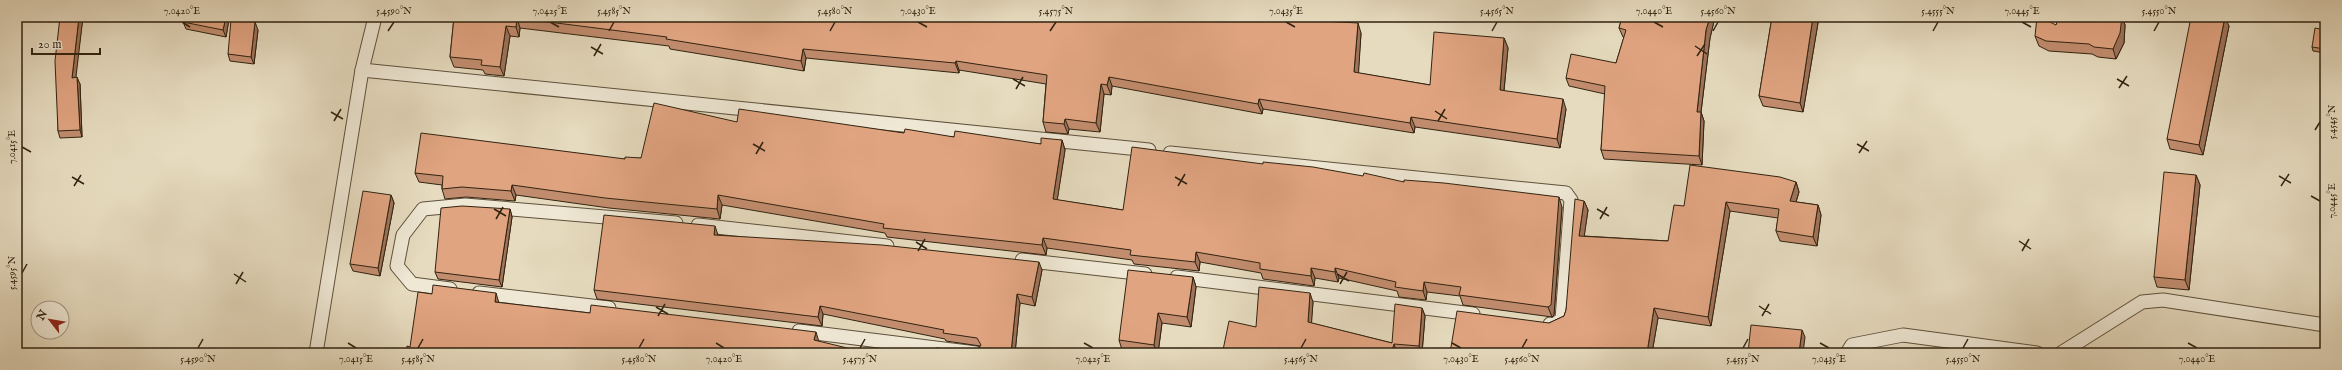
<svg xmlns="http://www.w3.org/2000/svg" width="2342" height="370" font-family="'IM FELL English',serif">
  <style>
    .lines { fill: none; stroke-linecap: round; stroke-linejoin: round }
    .lane-casing { stroke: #5e513c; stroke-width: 15 }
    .lane { stroke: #efe8d5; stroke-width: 13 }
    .wall { fill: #c28d6f; stroke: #312311 }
    .shaded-wall { fill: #9e735a; stroke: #312311 }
    .building { fill: #e1a481; stroke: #312311 }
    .ticks { fill: none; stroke: #312311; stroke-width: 1.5 }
    .neatline { fill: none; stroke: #312311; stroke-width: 1.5 }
    .ticks-label { font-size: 10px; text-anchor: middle; fill: #312311 }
  </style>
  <rect width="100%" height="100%" fill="#e6dbbf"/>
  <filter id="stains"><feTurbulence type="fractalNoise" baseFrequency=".005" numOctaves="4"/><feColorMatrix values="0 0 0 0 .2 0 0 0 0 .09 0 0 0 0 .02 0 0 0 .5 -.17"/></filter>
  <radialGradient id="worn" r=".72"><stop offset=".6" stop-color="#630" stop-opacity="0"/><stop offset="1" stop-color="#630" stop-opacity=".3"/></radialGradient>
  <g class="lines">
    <defs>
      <g id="lane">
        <polyline points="362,70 1149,150"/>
        <polyline points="1170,153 1566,193 1571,200 1562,319 1554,325 1550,324"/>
        <polyline points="698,225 887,246"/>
        <polyline points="1022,260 1145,274"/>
        <polyline points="1177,277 1473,314"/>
        <polyline points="450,289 412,284 397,266 403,235 423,209 465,205 676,223"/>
        <polyline points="479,293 609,308"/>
        <polyline points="799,331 976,353"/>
        <polyline points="316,353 362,70 375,17"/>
        <polyline points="1847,353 1852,345 1903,335 2037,353"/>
        <polyline points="2061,353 2142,302 2163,300 2325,325"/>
      </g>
    </defs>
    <use href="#lane" class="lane-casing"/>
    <use href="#lane" class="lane"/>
  </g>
  <g class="wall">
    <polygon points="60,17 83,17 75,77 80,84 82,137 60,138 58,131"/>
    <polygon points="454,17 1308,17 1309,20 1361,33 1358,73 1430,85 1504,38 1508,48 1504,91 1566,109 1560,148 1415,127 1414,133 1263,109 1262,114 1112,86 1111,95 1104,94 1100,132 1069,129 1068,134 1046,132 1043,122 1046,84 959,70 959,73 806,58 804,71 670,49 669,46 520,28 519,37 510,36 504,76 485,74 483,70 454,67 450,57"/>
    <polygon points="1622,17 1715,17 1710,38 1701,112 1704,121 1702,165 1604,159 1601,150 1605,94 1569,86 1566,78 1616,63 1624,37 1623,37 1619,28"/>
    <polygon points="1772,17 1819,17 1803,112 1763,106 1759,96"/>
    <polygon points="2059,17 2122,17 2125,25 2124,43 2116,59 2098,57 2092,54 2049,51 2039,46 2035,36 2056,25"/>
    <polygon points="229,19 226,37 186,29 183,22"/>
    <polygon points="2229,26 2203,155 2170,149 2167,139"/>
    <polygon points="258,30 254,64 230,61 228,54"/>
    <polygon points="2325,30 2325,53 2313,51 2312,47"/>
    <polygon points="737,122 904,133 1041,144 1062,140 1065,150 1057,200 1123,210 1404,182 1562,207 1554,315 1552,317 1463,305 1460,296 1427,292 1426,300 1399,297 1397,291 1339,278 1338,282 1315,278 1314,286 1263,279 1261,273 1200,262 1199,271 1134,264 1132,260 1047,248 1046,255 887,237 885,233 722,205 720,219 609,208 516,195 515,201 466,197 445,199 442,189 442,185 419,182 415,173 625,159 641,158"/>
    <polygon points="2196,175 2200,185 2189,290 2157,287 2154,277"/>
    <polygon points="1796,182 1799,192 1796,202 1818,205 1821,215 1817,246 1780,241 1776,231 1778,218 1730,211 1711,326 1658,318 1652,353 1450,353 1549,323 1564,316 1566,310 1584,201 1588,210 1584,236 1668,241 1684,206"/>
    <polygon points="391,195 394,203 380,276 353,271 350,264"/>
    <polygon points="510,209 512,217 502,287 438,279 435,272"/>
    <polygon points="718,235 1042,270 1035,306 1020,303 1015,353 934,353 976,352 980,346 946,341 945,339 823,314 822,326 597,299 594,290"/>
    <polygon points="1193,277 1196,287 1191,327 1162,323 1158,353 1145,353 1122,350 1119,340"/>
    <polygon points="1313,302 1311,323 1392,343 1422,308 1425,316 1422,353 1224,353 1223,350 1256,327"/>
  </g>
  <g class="shaded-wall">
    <polygon points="79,17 83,17 75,85 72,78"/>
    <polygon points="226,17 229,17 229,19 226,37 223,30"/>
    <polygon points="1305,17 1308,17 1310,21 1305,20"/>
    <polygon points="1710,17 1715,17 1710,38 1700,120 1697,112 1706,30"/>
    <polygon points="1813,17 1819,17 1803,112 1800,103"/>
    <polygon points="2122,17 2125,25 2124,43 2116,59 2113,49"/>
    <polygon points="2225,17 2229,26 2203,155 2199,145"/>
    <polygon points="517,18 520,28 519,37 516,27"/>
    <polygon points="255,22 258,30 254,64 251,57"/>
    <polygon points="1358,23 1361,33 1358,82 1354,72"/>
    <polygon points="506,26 510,36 504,76 500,67"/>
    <polygon points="1504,38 1508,48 1503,100 1500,90"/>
    <polygon points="803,49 806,58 804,71 801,61"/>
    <polygon points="956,61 959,70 959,73 955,63"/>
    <polygon points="77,77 80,84 82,137 80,130"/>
    <polygon points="1109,77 1112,86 1111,95 1107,85"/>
    <polygon points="1101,84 1104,94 1100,132 1096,123"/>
    <polygon points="1259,99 1263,109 1262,114 1258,104"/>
    <polygon points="1563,99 1566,109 1560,148 1557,139"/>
    <polygon points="1701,112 1704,121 1702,165 1699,156"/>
    <polygon points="1411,117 1415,127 1414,133 1410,123"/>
    <polygon points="1065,119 1069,129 1068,134 1064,124"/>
    <polygon points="1062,140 1065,150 1056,208 1053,199"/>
    <polygon points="2196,175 2200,185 2189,290 2185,280"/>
    <polygon points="1796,182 1799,192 1793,211 1790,201"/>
    <polygon points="512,185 516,195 515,201 511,191"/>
    <polygon points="391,195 394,203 380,276 378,268"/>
    <polygon points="718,195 722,205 720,219 717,209"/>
    <polygon points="1559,197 1562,207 1554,315 1552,317 1548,307"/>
    <polygon points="1584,201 1588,210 1583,245 1579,236"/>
    <polygon points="1726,202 1730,211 1711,326 1708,317"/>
    <polygon points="1818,205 1821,215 1817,246 1813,237"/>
    <polygon points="510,209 512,217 502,287 499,280"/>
    <polygon points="715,226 718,235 718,244 714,235"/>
    <polygon points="1043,238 1047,248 1046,255 1042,245"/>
    <polygon points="1196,252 1200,262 1199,271 1195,262"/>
    <polygon points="1039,262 1042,270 1035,306 1032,297"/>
    <polygon points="1311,268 1315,278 1314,286 1311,276"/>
    <polygon points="1335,268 1339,278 1338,282 1335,272"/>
    <polygon points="1193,277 1196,287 1191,327 1187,317"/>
    <polygon points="1424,282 1427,292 1426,300 1423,291"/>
    <polygon points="496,293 499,303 495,302"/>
    <polygon points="1310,293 1313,302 1311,331 1308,322"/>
    <polygon points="1017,294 1020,303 1015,353 1011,353"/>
    <polygon points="820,306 823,314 822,326 818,317"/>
    <polygon points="1422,308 1425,316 1422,353 1421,353 1419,346"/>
    <polygon points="1654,308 1658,318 1652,353 1647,353"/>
    <polygon points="1158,313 1162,323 1158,353 1157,353 1154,345"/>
    <polygon points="1802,330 1805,337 1803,353 1799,353"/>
    <polygon points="816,332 819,342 814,340"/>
    <polygon points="1394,344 1397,353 1391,353"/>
    <polygon points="1279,348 1281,353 1278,353"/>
  </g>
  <g class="building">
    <polygon points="60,17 79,17 72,78 77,77 80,130 58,131 55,61"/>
    <polygon points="184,17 226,17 223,30 183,22"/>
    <polygon points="454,17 1305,17 1305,20 1358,23 1354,72 1430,85 1434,32 1504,38 1500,90 1563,99 1557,139 1411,117 1410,123 1259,99 1258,104 1109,77 1107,85 1101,84 1096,123 1065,119 1064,124 1043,122 1047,75 956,61 955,63 803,49 801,61 666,39 667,37 517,18 516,27 506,26 500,67 481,65 482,60 450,57"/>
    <polygon points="1622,17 1710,17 1706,30 1697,112 1701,112 1699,156 1601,150 1605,86 1566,78 1571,54 1616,63 1626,30 1619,28"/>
    <polygon points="1772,17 1813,17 1800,103 1759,96"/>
    <polygon points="2037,17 2040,17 2056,25 2059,17 2122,17 2120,33 2113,49 2094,47 2089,44 2046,41 2035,36"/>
    <polygon points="2191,17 2225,17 2199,145 2167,139"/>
    <polygon points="231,20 255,22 251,57 228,54"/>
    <polygon points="2315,28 2325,30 2325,49 2312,47"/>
    <polygon points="654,103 737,122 739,109 904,133 905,129 954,137 955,131 1041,144 1041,138 1062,140 1053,199 1123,210 1132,147 1263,164 1263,162 1313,167 1363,176 1364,173 1404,182 1404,180 1444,183 1559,197 1551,305 1548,307 1459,295 1461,287 1424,282 1423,291 1395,287 1396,282 1335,268 1335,272 1311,268 1311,276 1260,269 1260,263 1196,252 1195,262 1130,255 1131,250 1043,238 1042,245 883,228 884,224 718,195 717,209 605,198 512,185 511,191 462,187 442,189 443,176 415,173 421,133 625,159 625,157 641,158"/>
    <polygon points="1690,165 1780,177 1796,182 1790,201 1818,205 1813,237 1776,231 1779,209 1726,202 1708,317 1654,308 1647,353 1450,353 1457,311 1549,323 1564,316 1566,310 1575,199 1584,201 1579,236 1668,241 1674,205 1684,206"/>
    <polygon points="2164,172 2196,175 2185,280 2154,277"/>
    <polygon points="363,191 391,195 378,268 350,264"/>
    <polygon points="462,206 510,209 499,280 435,272 441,208"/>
    <polygon points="604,215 715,226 714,235 882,245 1039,262 1032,297 1017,294 1011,353 934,353 936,348 976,352 981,345 977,338 943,333 944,330 820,306 818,317 594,290"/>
    <polygon points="1128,270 1193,277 1187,317 1158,313 1154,345 1119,340"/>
    <polygon points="433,285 496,293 495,302 590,313 591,305 816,332 814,340 868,353 711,353 704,351 704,353 406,353 407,346 410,347 418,292 432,294"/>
    <polygon points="1259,287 1310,293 1308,322 1392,343 1395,304 1422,308 1419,346 1394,344 1391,353 1298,353 1279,348 1278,353 1238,353 1223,350 1229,321 1256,327"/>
    <polygon points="1751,325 1802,330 1799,353 1748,353"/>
  </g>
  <path class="ticks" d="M182 22 190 27M550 22 559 27M918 22 927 27M1286 22 1295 27M1654 22 1663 27M2022 22 2031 27M388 31 394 22M609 31 614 22M830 31 835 22M1050 31 1056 22M1492 31 1497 22M1713 31 1718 22M1933 31 1938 22M2154 31 2159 22M1695 46 1707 54M591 47 603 54M594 56 601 44M1697 56 1705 44M1013 79 1025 86M2117 79 2129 86M2119 88 2127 76M1016 89 1023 77M1435 111 1447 119M331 112 343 119M334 121 341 109M1438 121 1445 109M2315 130 2320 122M753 144 765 151M1857 144 1869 151M22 147 31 152M1859 153 1867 141M756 154 763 142M2279 176 2291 183M72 177 84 184M1175 177 1187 184M74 186 81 175M1178 186 1185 174M2281 186 2289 174M2311 196 2320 201M494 209 506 216M1597 209 1609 216M496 219 503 207M1600 219 1607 207M2019 241 2031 249M916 242 927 249M918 251 925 239M2022 251 2029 239M22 273 27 264M234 274 246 282M1337 274 1349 281M236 284 243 272M1340 284 1347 272M1759 306 1771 314M656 307 668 314M658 316 665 304M1762 316 1769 304M348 343 356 348M716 343 724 348M1084 343 1093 348M1452 343 1461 348M1820 343 1829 348M2188 343 2197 348M198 348 203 339M418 348 423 339M639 348 644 339M860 348 865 339M1301 348 1306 339M1522 348 1527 339M1743 348 1748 339M1963 348 1968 339"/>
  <rect width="2342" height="370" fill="none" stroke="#e6dbbf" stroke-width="44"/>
  <g transform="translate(50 320) rotate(301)"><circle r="19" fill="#efe8d5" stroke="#a39987"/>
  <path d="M0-3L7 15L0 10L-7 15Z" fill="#8f2418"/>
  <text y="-6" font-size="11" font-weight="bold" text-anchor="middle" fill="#312311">N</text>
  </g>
  <path d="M32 48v6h68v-6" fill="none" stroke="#312311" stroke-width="2"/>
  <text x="38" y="48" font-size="12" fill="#312311" stroke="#efe8d5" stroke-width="3" paint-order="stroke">20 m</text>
  <rect x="22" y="22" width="2298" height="326" class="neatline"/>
  <g class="ticks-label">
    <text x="182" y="14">7.0420°E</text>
    <text x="394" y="14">5.4590°N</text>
    <text x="550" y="14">7.0425°E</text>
    <text x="614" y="14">5.4585°N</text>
    <text x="835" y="14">5.4580°N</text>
    <text x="918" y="14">7.0430°E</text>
    <text x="1056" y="14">5.4575°N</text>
    <text x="1286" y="14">7.0435°E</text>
    <text x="1497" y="14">5.4565°N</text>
    <text x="1654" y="14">7.0440°E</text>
    <text x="1718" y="14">5.4560°N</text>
    <text x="1938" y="14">5.4555°N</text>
    <text x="2022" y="14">7.0445°E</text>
    <text x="2159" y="14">5.4550°N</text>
    <text transform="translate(2331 122) rotate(-90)" y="4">5.4545°N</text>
    <text transform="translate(11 147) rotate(-90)" y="4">7.0415°E</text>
    <text transform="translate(2331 201) rotate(-90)" y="4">7.0445°E</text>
    <text transform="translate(11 273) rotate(-90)" y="4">5.4595°N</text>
    <text x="198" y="362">5.4590°N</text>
    <text x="356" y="362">7.0415°E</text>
    <text x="418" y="362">5.4585°N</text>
    <text x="639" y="362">5.4580°N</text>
    <text x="724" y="362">7.0420°E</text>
    <text x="860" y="362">5.4575°N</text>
    <text x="1093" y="362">7.0425°E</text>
    <text x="1301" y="362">5.4565°N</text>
    <text x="1461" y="362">7.0430°E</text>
    <text x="1522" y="362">5.4560°N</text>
    <text x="1743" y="362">5.4555°N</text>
    <text x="1829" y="362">7.0435°E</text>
    <text x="1963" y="362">5.4550°N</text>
    <text x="2197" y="362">7.0440°E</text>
  </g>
  <rect width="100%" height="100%" filter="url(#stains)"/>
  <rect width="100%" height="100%" fill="url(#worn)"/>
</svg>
